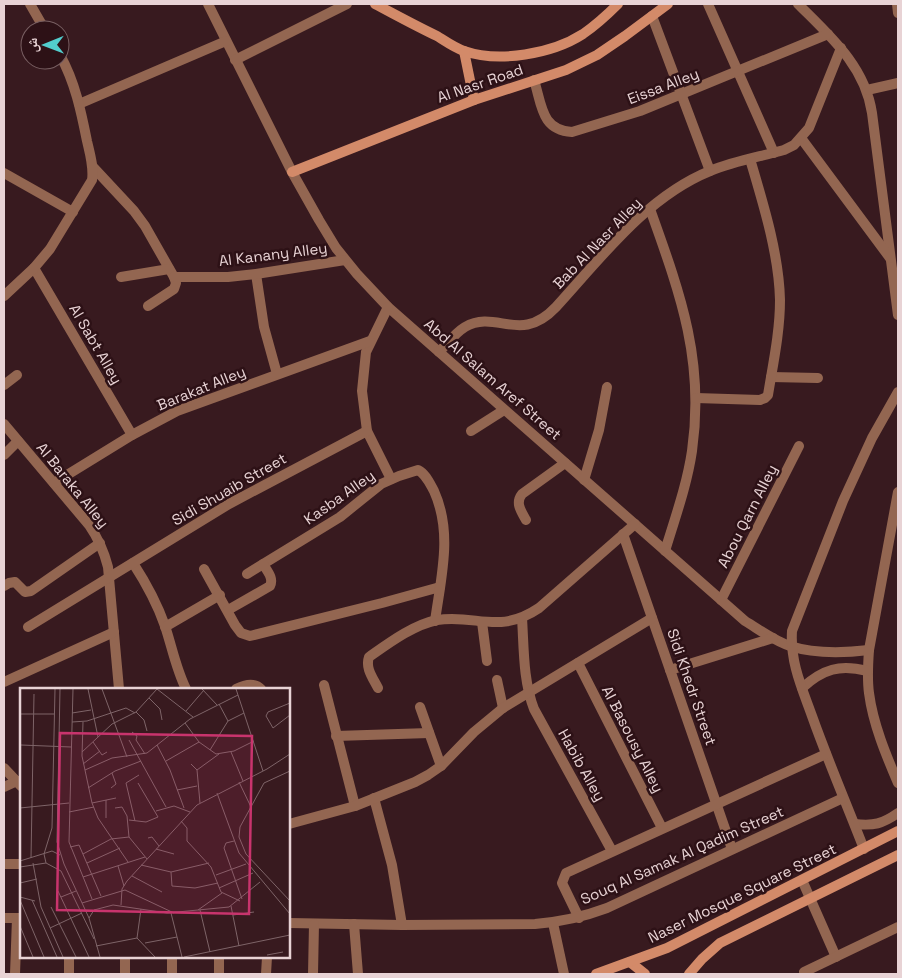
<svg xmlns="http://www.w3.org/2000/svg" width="902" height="978" font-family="'Space Grotesk','Noto Naskh Arabic',sans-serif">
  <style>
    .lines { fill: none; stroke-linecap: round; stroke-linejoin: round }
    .street { stroke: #936651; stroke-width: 10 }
    .secondary { stroke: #d38a69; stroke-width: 10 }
    .labels { text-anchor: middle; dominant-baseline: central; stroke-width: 5; stroke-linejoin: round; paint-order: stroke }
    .street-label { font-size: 15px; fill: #e8d3d5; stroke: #2d1116 }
    .inset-road { fill: none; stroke: #7e6468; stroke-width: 1 }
    .view { fill: #c8346d; fill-opacity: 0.15; stroke: #c8346d; stroke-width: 2.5 }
    .inset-edge { fill: none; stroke: #e8d3d5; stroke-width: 2.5 }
  </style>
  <rect width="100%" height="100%" fill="#381a1f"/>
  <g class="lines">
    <g class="street">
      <polyline points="30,4 45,30"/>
      <path d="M208 4 292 172 319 220 336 248 357 274 388 307 745 621C760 630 774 641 790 646 815 654 844 653 869 650"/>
      <polyline points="708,4 774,153"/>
      <path d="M798 4C830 36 865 66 872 113L898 315"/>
      <polyline points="897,4 898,13"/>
      <polyline points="652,16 710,171"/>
      <polyline points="235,60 347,4"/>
      <path d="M534 80C542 105 541 130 572 132L640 111 828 34"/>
      <polyline points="867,90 898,83"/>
      <polyline points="79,104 226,41"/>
      <polyline points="801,138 890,258"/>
      <polyline points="93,167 134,211 145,226 174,277 176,283 174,289 148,306"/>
      <polyline points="4,173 73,212"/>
      <path d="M650 209C680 293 705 360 692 451 687 485 675 518 665 551"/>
      <polyline points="34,268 132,435"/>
      <polyline points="256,274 264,327 277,374"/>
      <polyline points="121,277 169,269"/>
      <polyline points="174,277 228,277 256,274 345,260"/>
      <path d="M4 296 34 268 50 249 92 180C94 167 90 154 87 141 81 111 75 82 60 55"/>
      <polyline points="388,307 366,352 362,391 367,431 391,479"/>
      <path d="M439 352C447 344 455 333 465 327 497 309 520 345 556 307 601 258 646 197 710 171 734 161 759 157 784 150L794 145 809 128 841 48"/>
      <polyline points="771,377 818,378"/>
      <polyline points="4,385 17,375"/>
      <path d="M696 398 760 400 765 398 768 395C773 364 780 332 780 300 779 254 763 203 750 159"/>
      <path d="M4 424 89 525C98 538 104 551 108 567L119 689"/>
      <polyline points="471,431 504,410"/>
      <polyline points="4,455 18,441"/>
      <polyline points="584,480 599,430 607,387"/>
      <polyline points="54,483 132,435 177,411 370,341"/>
      <path d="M898 492 869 650C868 664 867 679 869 693 873 724 886 755 898 783"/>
      <path d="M526 520C521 511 515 503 522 494L565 463"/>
      <polyline points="623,534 732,849"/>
      <path d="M133 563C146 583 157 603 165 626 172 647 176 669 186 689"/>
      <polyline points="204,569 235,625 241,633 250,636 382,603 440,587"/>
      <path d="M247 574 340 517 381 484 399 476 418 470C426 474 430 484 434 491 453 533 441 577 435 621"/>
      <polyline points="4,586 9,583 15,582 25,592 31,591 100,543"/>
      <polyline points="721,600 799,446"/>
      <path d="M228 610 270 586C274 578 267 571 263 564"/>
      <path d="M522 618C524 649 523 680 534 709L612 851"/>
      <polyline points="482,622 487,661"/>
      <polyline points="28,627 229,504 367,431"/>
      <polyline points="165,627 220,595"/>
      <polyline points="578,663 662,828"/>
      <polyline points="670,670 773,638"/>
      <polyline points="497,680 503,708"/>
      <polyline points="4,682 114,632"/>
      <polyline points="324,685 355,806"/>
      <path d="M378 688C373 678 365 668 369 657 389 643 413 625 437 620 477 614 499 635 539 608L635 524"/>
      <path d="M802 688C823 669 840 664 867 671"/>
      <path d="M236 689C244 685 254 682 261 689"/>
      <polyline points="420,707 441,766"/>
      <polyline points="336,736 429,733"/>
      <polyline points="4,768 21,786"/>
      <polyline points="4,787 17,781"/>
      <polyline points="374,798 392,865 402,925"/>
      <polyline points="289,824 355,806 415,782 428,775 441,766 474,732 503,708 652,618"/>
      <path d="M855 824C874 826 882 824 898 813"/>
      <path d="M864 849C847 805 828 761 812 716 802 688 790 662 792 631L843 501 872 438 898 392"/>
      <polyline points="4,864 21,864"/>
      <polyline points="802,880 836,957"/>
      <polyline points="4,918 21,918"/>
      <polyline points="579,918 562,883 566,873 826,754"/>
      <path d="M289 923 402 925 535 924C560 922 583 917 607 908L843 798"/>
      <polyline points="553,923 564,974"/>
      <polyline points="354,924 358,974"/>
      <polyline points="219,957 219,974"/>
      <polyline points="804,972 898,927"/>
      <polyline points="15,974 17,918"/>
      <polyline points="69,974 69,957"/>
      <polyline points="125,974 125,957"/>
      <polyline points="172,974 172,957"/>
      <polyline points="266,974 267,957"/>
      <polyline points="313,974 314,924"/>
    </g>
    <g class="secondary">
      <path d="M375 4C396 15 416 26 437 36 445 41 455 48 464 51 499 63 552 54 583 34 596 25 607 15 618 4"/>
      <polyline points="464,51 474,100"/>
      <polyline points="292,172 474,100 566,70 597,55 625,36 668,4"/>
      <polyline points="630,962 645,974"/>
      <polyline points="596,974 667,948 898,831"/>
      <polyline points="689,974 702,959 720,943 898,855"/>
    </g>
  </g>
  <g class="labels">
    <g class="street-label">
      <text transform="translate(480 83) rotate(-19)">Al Nasr Road</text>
      <text transform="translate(663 86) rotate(-21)">Eissa Alley</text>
      <text transform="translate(597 243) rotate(-46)">Bab Al Nasr Alley</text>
      <text transform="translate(273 254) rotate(-7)">Al Kanany Alley</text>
      <text transform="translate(96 344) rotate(60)">Al Sabt Alley</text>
      <text transform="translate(493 379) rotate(41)">Abd Al Salam Aref Street</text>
      <text transform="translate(201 388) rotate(-22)">Barakat Alley</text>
      <text transform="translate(73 485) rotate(51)">Al Baraka Alley</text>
      <text transform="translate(229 489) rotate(-30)">Sidi Shuaib Street</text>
      <text transform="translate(339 497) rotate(-35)">Kasba Alley</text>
      <text transform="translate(747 516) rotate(-63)">Abou Qarn Alley</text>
      <text transform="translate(692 687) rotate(71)">Sidi Khedr Street</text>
      <text transform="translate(633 739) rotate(63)">Al Basousy Alley</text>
      <text transform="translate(582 765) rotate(61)">Habib Alley</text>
      <text transform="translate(682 855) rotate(-24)">Souq Al Samak Al Qadim Street</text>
      <text transform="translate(742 893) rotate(-26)">Naser Mosque Square Street</text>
    </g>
  </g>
  <g transform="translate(20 688)">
    <rect width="270" height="270" fill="#381a1f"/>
    <path class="inset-road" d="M40 1 37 154 44 176 69 230 80 269M53 1 49 154 72 211M68 1 78 49M82 1 107 69M137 1 173 29M182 1 197 17M216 1 243 83M129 10 140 21 142 32M270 15 248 24 246 28 253 40 270 27M199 16 208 33M166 23 184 2M116 24 124 32 127 43M52 25 71 22M0 26H34M52 34 67 33 106 20 115 25M63 34 62 68 72 115 78 130 108 174M165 35 179 54 196 66 214 63 234 53M112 44 117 48 116 52 125 66M109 52 146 119M73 54 82 67 87 64M1 57 51 59M137 57 150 82 164 120M190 62 208 33 224 25M62 64 92 36 116 24 137 1M211 64 223 93M146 73 179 54M63 76 80 63M171 76 177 82 199 66M247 81 270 66M65 82 92 70 127 65 170 31 218 7M177 82 180 115M270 83 244 95 220 139 219 149 226 166 270 213M219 94 231 119M68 100 95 83 121 73M91 100 96 96 92 85M157 102 177 98M197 105 219 165 270 226M86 112V130M72 115 96 110M0 120 49 115M95 120 102 119 107 128 109 149 127 171M136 123 154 118 170 124M49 124 74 119M109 132 126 134 138 129 118 95M115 133 106 95 119 87M161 133 167 140V153L191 179 201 204 220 213M128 150 132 149 139 158M214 153 206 155 204 160 222 211M50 159 59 157 81 208M136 161 154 166M63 166 91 151 109 149M11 170 14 6M0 173 32 163 40 167M13 175 21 219 43 269M26 175 24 166 32 140 35 1M67 175 100 160M121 177 151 184 189 175M98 178 104 198M0 179 26 175 41 183 74 251M151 184 152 198 175 200 198 195M196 187 226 176M112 188 142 204M63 189 125 169M0 195 17 191M199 200 233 185M38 203 69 269M0 209 15 213M41 209 56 203M0 212 24 269M12 212 37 269M62 215 105 202 154 225M101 217 102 201 107 193 177 117 247 81M211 218 219 258M31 219 56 269M178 222 202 205M180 222 190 264M151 225 162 269M213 227 234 224M69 230 74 222 93 217 147 225 209 219 240 194M0 238 13 269M30 240 62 225M117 250 135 269M125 255 157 249M76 258 117 250 121 221M247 267 263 264M164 269 270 247"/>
    <path class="view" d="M40 45 232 48 229 226 37 222Z"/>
    <rect width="270" height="270" class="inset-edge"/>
  </g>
  <rect width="902" height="978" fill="none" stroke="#e8d3d5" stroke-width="10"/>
  <g transform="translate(45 45) rotate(269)"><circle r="24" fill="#2d1116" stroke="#785f62"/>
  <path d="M0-4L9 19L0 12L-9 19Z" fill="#52cdcd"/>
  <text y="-8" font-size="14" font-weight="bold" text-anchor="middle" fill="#e8d3d5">ش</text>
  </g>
</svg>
